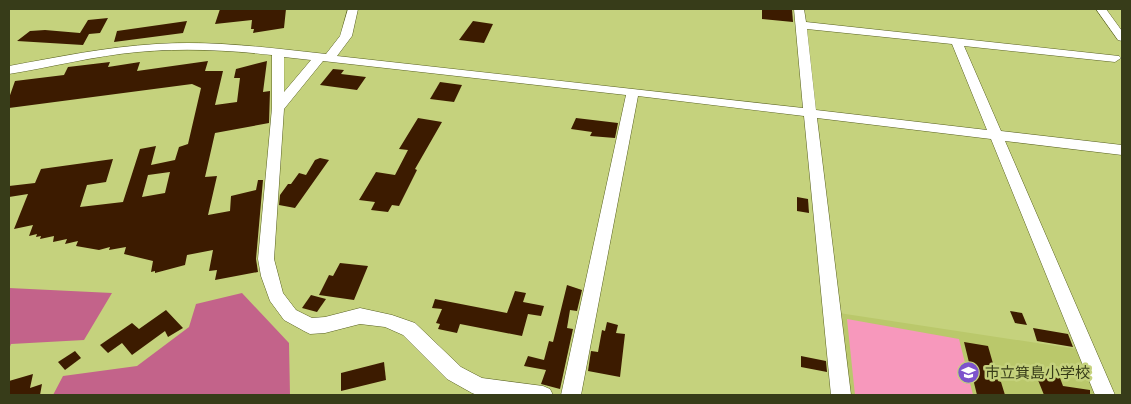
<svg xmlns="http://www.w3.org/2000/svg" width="1131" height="404" font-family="Rubik,'Noto Sans JP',sans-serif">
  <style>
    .built { fill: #bac86b }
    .green { fill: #f798bc }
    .forest { fill: #c3638a }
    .building { fill: #3c1b00; fill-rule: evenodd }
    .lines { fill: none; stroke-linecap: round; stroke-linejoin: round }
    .minor-casing { stroke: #596121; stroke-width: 1 }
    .minor { fill: #fff; fill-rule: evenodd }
    .labels { text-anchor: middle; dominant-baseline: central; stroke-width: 5; stroke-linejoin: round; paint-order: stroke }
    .near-poi-label { font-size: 15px; fill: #373c19; stroke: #c5d27d; text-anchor: start }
  </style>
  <rect width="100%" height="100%" fill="#c5d27d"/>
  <polygon class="built" points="839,313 1083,350 1101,395 849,395"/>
  <polygon class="green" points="847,319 959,339 973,395 855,395"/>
  <g class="forest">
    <polygon points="9,288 112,293 84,340 11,344 9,349"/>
    <polygon points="242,293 289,343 290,395 53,395 63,376 137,366 189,327 196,304"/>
  </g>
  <g class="building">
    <polygon points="220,9 286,9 284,28 253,33 254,29 251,29 252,20 215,24"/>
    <polygon points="762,9 792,9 793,22 762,19"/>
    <polygon points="108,18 100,33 89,34 83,45 17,41 30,31 45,30 80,33 88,20"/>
    <polygon points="187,21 183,33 114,42 117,31"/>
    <polygon points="473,21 493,24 484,43 459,40"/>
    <path d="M208 61 205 71H223L215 105 237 102 240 78H234L236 69 267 61 263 92 270 91 269 123 215 133 205 177 217 176 208 215 230 211 231 196 256 190 258 180H263L256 259 258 272 215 280 217 270 209 271 213 250 187 255 185 265 155 273V271L151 272 153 261 124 254 126 247 109 250 110 247 99 250 76 246 78 241 65 244 67 239 53 242 54 236 40 239 41 236 36 237 37 234 29 236 33 225 14 229 28 194 9 197V186L35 183 41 169 113 159 106 182 87 185 80 207 123 202 140 149 156 146 151 165 175 160 179 147 188 144 201 88 192 84 9 108V98L15 81 64 75 68 67 110 62 108 67 140 62 137 71ZM170 172 165 193 142 197 148 175Z"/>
    <polygon points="333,69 344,70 341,74 366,77 357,90 320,85"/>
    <polygon points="440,82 462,85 454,102 430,99"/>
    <polygon points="418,118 442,122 415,169 417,170 399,206 392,205 388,212 371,210 375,202 359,200 376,172 395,175 408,150 399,149"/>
    <polygon points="576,118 618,123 615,138 590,136 592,132 571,129"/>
    <polygon points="320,158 329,160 295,208 279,205 280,195 288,184 291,184 299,173 306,175 315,160"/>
    <polygon points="797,197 808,199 809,213 797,211"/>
    <polygon points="340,263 368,266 354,300 319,295 329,275 333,276"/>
    <polygon points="567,285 582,290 577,311 570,310 567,328 573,329 560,389 541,384 546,370 524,366 528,356 544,360 549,341 553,342"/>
    <polygon points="515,291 526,293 523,302 544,306 541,316 528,314 522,336 460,324 457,333 438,329 440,324 436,323 442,309 432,308 435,299 507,313"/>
    <polygon points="311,295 326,299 317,312 302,308"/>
    <polygon points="166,310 183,328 168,337 165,331 132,355 122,343 108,353 100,345 132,323 139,329"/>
    <polygon points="1010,311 1022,313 1027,325 1015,323"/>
    <polygon points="607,322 618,325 616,333 625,334 620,377 588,371 591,351 598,352 602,330 605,331"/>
    <polygon points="1033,328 1068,334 1073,347 1037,341"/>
    <polygon points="964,342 988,346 998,381 1001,382 1005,395 977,395"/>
    <polygon points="75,351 81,358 65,370 58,362"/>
    <polygon points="801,356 826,361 827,372 801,367"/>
    <polygon points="384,362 386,380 341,391 341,373"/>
    <polygon points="33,374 30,388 42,384 40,395 9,395 9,381"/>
    <polygon points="1036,375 1060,378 1063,386 1090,390 1090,395 1044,395"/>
  </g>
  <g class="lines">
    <defs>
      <g id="minor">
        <path d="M348 9H358L352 36 337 56 803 108 794 9H804L806 22 1119 56 1121 58 1115 62 964 46 1001 131 1122 145V155L1005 141 1115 395H1095L991 139 817 118 851 395H831L804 116 638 96 581 395H561L626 95 323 61 284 109 274 259 283 293 296 310 312 318 325 317 360 308 392 315 415 323 461 367 482 378 543 386 550 389 553 395H477L472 393 447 379 403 335 385 327 360 324 325 333 310 334 304 331 284 320 270 301 261 276 258 259 272 108V55C228 50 182 48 138 52 94 56 52 67 9 74V66C58 57 106 47 156 44 213 40 270 48 326 54L340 36ZM807 29 952 44 987 130 816 110ZM284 57 311 60 284 92Z"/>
        <polygon points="1096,9 1106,9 1122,31 1122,41 1118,40"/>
      </g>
    </defs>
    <use href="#minor" class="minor-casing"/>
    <use href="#minor" class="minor"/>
  </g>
  <defs>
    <symbol id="school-disc" viewBox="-11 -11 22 22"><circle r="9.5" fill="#7d53cc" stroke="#c5d27d"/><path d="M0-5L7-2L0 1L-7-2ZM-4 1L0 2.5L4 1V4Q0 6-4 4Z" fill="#fff"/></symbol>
  </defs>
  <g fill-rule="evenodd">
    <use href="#school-disc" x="956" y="360" width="25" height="25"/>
  </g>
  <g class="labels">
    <g class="near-poi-label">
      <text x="985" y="373">市立箕島小学校</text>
    </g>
  </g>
  <rect width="1131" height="404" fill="none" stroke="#373c19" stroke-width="20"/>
</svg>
